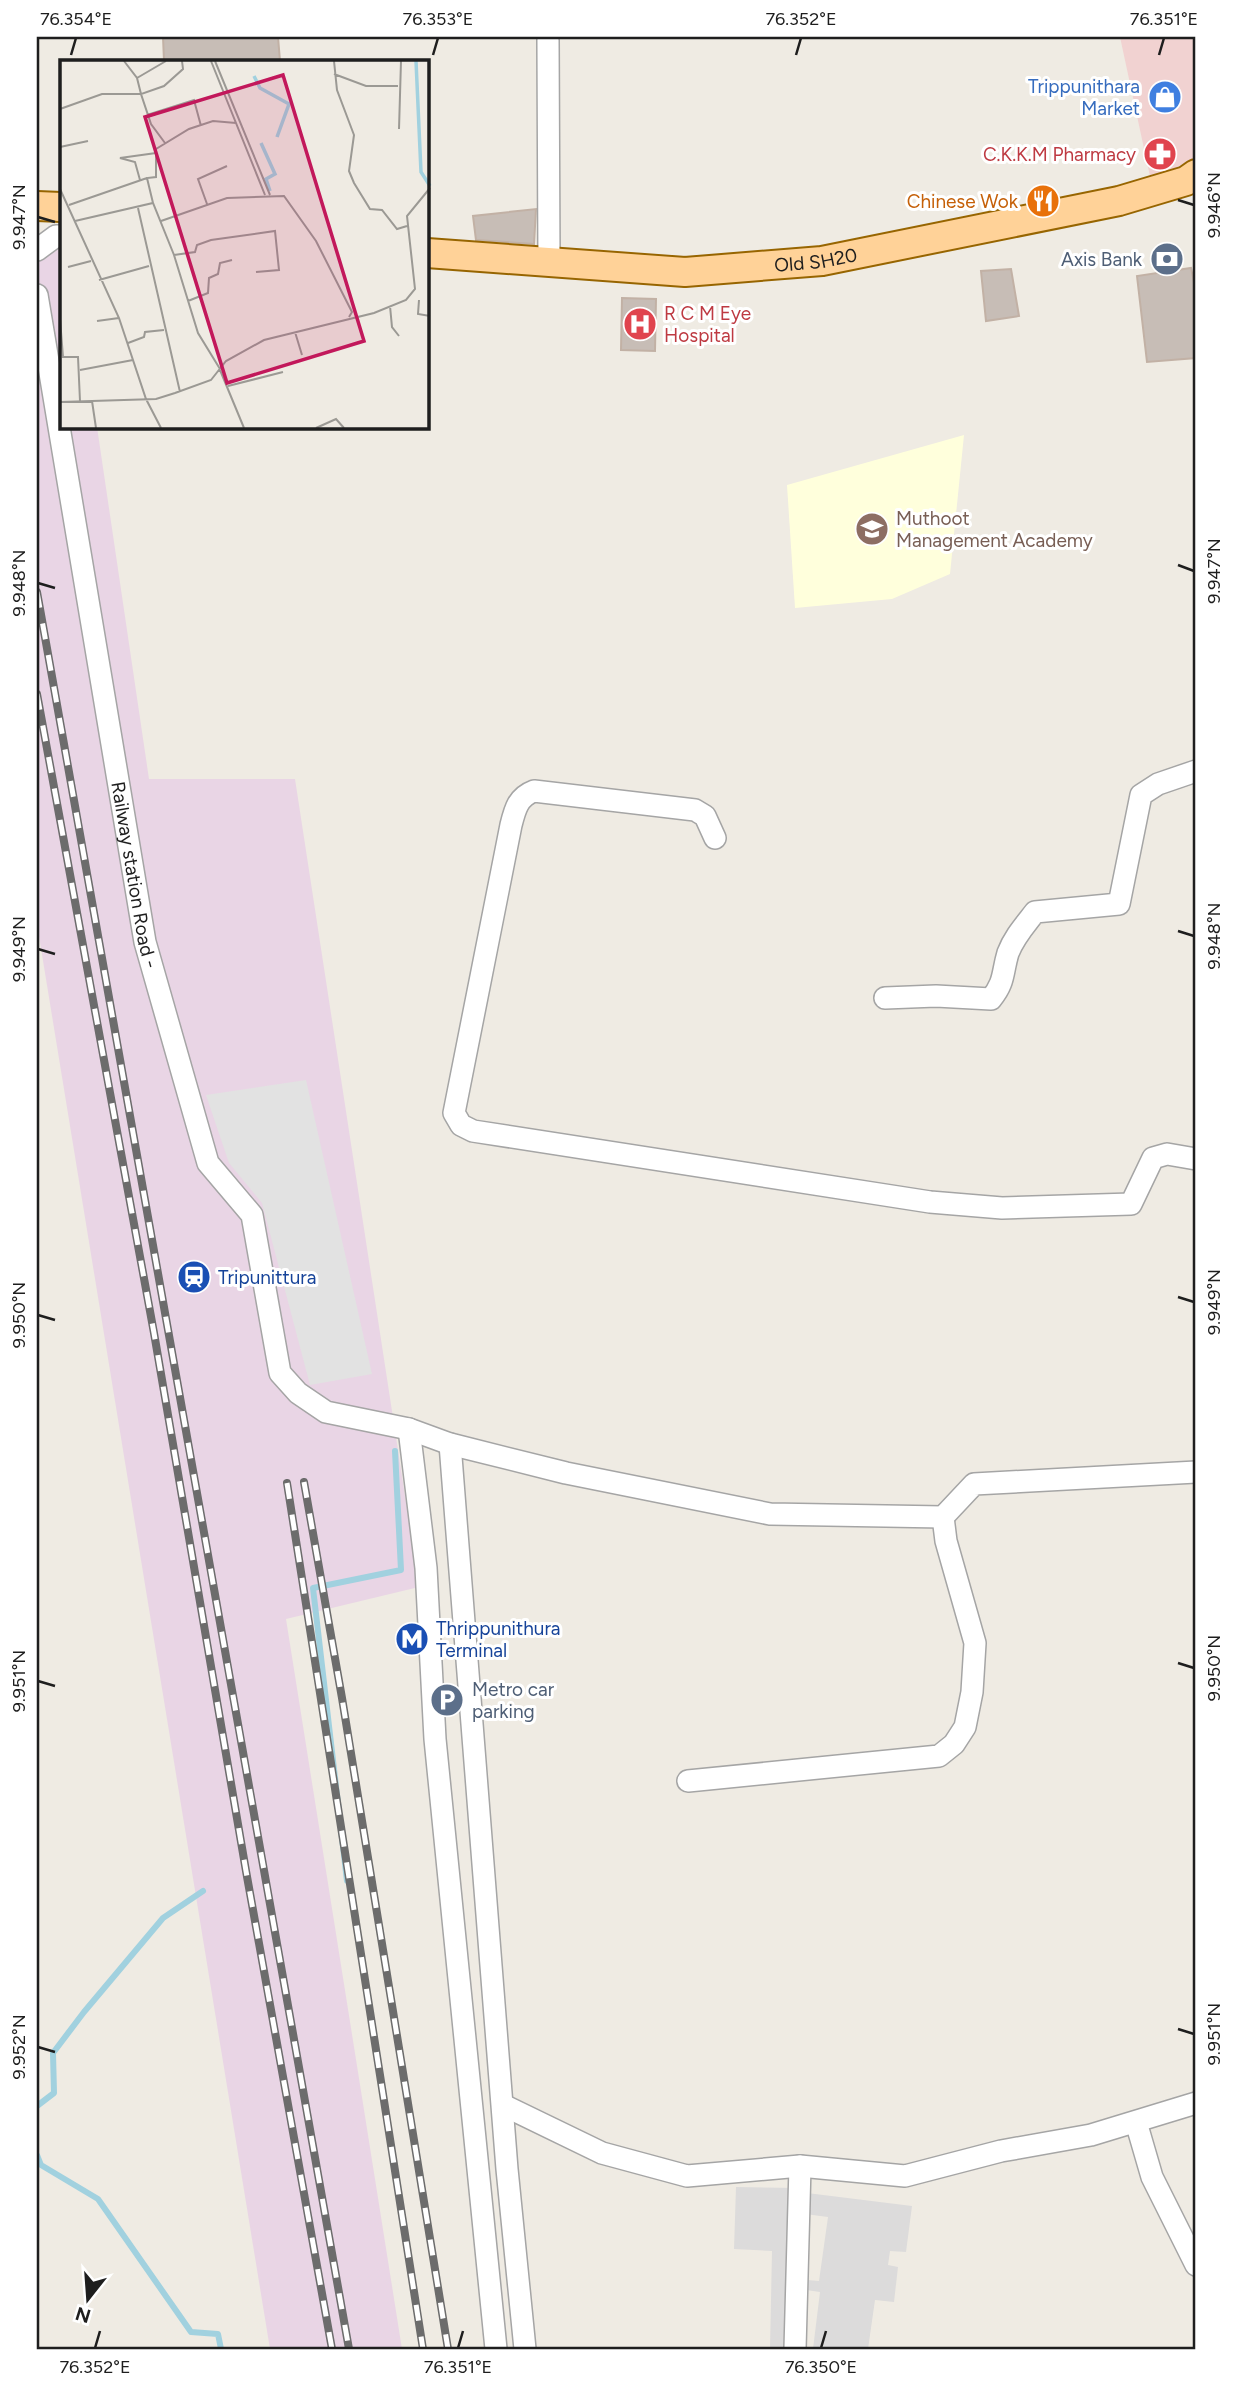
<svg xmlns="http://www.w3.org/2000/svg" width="1233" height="2386" font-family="Figtree,sans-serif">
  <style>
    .residential { fill: #dcdbdb }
    .commercial { fill: #f1d2d1 }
    .education { fill: #ffffdc }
    .railway { fill: #e9d5e5 }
    .parking { fill: #e2e2e2 }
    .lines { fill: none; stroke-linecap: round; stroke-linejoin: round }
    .stream { stroke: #a1d1df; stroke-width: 6 }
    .building { fill: #c7bdb6; stroke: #c2b1a5; stroke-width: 2 }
    .minor-casing { stroke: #a5a5a5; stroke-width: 24 }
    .major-casing { stroke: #976500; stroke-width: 32 }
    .minor { stroke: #fff; stroke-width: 21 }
    .major { stroke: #ffd298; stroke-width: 28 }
    .rail-casing { stroke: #6c6c6c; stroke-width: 8 }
    .rail { stroke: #fff; stroke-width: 5; stroke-dasharray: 16; stroke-linecap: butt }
    .ticks { fill: none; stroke: #1e1e1e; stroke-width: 2.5 }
    .labels { text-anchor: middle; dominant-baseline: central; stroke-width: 6; stroke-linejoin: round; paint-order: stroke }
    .shop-label { font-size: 19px; fill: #366cbe; stroke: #fff; text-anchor: end }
    .health-label { font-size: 19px; fill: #be3a42; stroke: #fff; text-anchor: end }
    .food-label { font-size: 19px; fill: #c56008; stroke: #fff; text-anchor: end }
    .street-label { font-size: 19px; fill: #1e1e1e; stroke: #fff }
    .service-label { font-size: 19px; fill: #4e5e75; stroke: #fff; text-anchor: end }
    .education-label { font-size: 19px; fill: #785e54; stroke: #fff; text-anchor: start }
    .transit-label { font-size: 19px; fill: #164399; stroke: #fff; text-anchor: start }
    .inset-river { fill: none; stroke: #a1d1df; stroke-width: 3.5 }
    .inset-road { fill: none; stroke: #9b9994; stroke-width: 2 }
    .view { fill: #c2185b; fill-opacity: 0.15; stroke: #c2185b; stroke-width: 3.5 }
    .inset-edge { fill: none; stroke: #1e1e1e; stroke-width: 3.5 }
    .neatline { fill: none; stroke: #1e1e1e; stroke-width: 2.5 }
    .ticks-label { font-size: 18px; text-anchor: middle; fill: #1e1e1e }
  </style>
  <rect width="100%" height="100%" fill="#efebe3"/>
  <g class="residential">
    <polygon points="736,2187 796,2188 792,2349 770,2349 772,2251 734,2249"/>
    <polygon points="807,2193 912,2206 906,2252 890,2251 888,2265 898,2267 894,2302 875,2300 868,2349 813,2349 820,2292 806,2290 807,2280 819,2281 828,2217 805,2214"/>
  </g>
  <polygon class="commercial" points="1120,37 1196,37 1196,157 1151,181"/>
  <polygon class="education" points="964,435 950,574 892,599 795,608 787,485"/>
  <polygon class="railway" points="37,246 61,247 61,427 97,427 149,779 295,779 419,1587 286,1619 402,2349 270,2349 37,924"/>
  <polygon class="parking" points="306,1080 372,1374 310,1385 262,1203 229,1163 206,1095"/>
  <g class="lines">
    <g class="stream">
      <polyline points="347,1881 313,1588 401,1570 395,1451"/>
      <polyline points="37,2106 54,2093 53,2053 84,2012 163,1918 203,1891"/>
      <polyline points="37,2155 41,2165 98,2199 191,2332 218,2334 221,2349"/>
    </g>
  </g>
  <g class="building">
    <polygon points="163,37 278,37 280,61 164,61"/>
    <polygon points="536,209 534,244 476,240 473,216"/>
    <polygon points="1191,268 1196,292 1196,358 1147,362 1137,276"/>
    <polygon points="1011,269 1019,316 986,321 981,271"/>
    <polygon points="622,298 656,299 655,351 621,350"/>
  </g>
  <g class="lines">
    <defs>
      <g id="minor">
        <polyline points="548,40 549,262"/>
        <polyline points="37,250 56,236 61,236"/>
        <path id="s1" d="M37 295 145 942 208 1163 252 1215 280 1373 298 1393 326 1412 409 1429 450 1444 566 1473 770 1514 943 1517 974 1484 1196 1472"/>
        <path d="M715 838 705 816 695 810 534 791C518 797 515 809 511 825L454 1113 461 1125 473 1131 930 1202 1002 1208 1131 1204 1153 1158 1167 1154 1196 1159"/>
        <path d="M885 998 936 996 991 999C1005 982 1002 973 1008 953 1014 937 1025 925 1035 912L1119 904 1141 795 1158 784 1196 771"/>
        <polyline points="409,1429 426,1568 435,1739 496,2349"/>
        <polyline points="450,1444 507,2169 525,2349"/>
        <polyline points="688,1781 939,1756 954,1744 965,1727 972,1692 975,1643 946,1541 943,1517"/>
        <polyline points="503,2105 602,2153 687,2176 800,2166 905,2176 1001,2151 1091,2135 1196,2103"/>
        <polyline points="1136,2122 1152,2177 1196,2265"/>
        <polyline points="795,2349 800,2166"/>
      </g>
      <g id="major">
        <polyline points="37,206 61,207"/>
        <path id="s2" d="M427 253 685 272 822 261 1119 201 1186 181 1196 174"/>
      </g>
    </defs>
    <use href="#minor" class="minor-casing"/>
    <use href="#major" class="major-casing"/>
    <use href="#minor" class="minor"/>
    <use href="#major" class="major"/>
    <defs>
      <g id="rail">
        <polyline points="37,592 349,2349"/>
        <polyline points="37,694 154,1333 246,1871 332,2349"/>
        <polyline points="304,1482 342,1698 448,2349"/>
        <polyline points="287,1483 423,2349"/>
      </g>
    </defs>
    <use href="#rail" class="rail-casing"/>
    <use href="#rail" class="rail"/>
  </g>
  <path class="ticks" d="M71 55 76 38M433 55 438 38M796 55 801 38M1159 55 1164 38M1178 200 1194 205M38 217 55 222M1178 565 1194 571M38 583 55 588M1178 931 1194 936M38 949 55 954M1178 1297 1194 1302M38 1315 55 1320M1178 1663 1194 1668M38 1681 55 1686M1178 2029 1194 2034M38 2047 55 2052M95 2348 100 2331M458 2348 463 2331M821 2348 826 2331"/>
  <defs>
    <symbol id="shop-disc" viewBox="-11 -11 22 22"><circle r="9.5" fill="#3f7fe0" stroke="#fff"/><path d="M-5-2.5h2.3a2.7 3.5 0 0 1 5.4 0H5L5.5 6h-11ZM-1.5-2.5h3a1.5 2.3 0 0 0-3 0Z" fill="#fff"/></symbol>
    <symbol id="pharmacy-disc" viewBox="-11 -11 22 22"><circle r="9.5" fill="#e0444e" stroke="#fff"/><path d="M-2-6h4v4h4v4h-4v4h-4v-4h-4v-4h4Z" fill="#fff"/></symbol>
    <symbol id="restaurant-disc" viewBox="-11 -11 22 22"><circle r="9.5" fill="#e8710a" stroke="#fff"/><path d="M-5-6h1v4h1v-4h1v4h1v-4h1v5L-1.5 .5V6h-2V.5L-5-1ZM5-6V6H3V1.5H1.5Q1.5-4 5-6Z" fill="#fff"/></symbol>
    <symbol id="bank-disc" viewBox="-11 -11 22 22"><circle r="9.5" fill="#5c6f8a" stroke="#fff"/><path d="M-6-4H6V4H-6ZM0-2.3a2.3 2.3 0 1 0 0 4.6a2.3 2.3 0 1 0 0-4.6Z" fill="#fff"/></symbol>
    <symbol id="hospital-disc" viewBox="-11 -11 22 22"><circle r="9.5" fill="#e0444e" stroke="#fff"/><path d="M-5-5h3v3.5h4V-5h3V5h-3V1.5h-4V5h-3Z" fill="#fff"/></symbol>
    <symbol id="university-disc" viewBox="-11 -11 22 22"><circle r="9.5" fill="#8d6e63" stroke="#fff"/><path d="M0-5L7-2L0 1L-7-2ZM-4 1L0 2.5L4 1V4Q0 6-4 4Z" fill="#fff"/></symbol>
    <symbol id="station-disc" viewBox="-11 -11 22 22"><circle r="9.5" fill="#1a4fb4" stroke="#fff"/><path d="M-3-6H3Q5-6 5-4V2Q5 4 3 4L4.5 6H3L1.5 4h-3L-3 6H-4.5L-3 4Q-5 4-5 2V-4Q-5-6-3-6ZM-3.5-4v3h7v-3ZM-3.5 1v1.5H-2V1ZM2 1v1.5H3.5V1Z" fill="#fff"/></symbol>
    <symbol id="metro-disc" viewBox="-11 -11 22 22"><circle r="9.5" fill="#1a4fb4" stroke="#fff"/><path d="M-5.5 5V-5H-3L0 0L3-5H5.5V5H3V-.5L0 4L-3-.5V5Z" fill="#fff"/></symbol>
    <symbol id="parking-disc" viewBox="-11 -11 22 22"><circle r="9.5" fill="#5c6f8a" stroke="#fff"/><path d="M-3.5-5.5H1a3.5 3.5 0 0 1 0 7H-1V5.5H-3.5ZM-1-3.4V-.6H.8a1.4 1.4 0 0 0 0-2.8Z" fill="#fff"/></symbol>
  </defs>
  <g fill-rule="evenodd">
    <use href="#shop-disc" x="1146" y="78" width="38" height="38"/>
    <use href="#pharmacy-disc" x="1141" y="135" width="38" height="38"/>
    <use href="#restaurant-disc" x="1024" y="182" width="38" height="38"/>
    <use href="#bank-disc" x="1148" y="240" width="38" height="38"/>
    <use href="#hospital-disc" x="621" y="305" width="38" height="38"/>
    <use href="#university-disc" x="853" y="510" width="38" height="38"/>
    <use href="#station-disc" x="175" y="1258" width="38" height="38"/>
    <use href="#metro-disc" x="393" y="1620" width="38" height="38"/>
    <use href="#parking-disc" x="428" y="1681" width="38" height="38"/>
  </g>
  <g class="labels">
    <g class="shop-label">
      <text x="1140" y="86">Trippunithara<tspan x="1140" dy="22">Market</tspan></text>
    </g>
    <g class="health-label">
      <text x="1136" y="154">C.K.K.M Pharmacy</text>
      <text x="664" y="313" text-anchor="start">R C M Eye<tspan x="664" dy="22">Hospital</tspan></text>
    </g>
    <g class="food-label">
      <text x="1018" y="201">Chinese Wok</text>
    </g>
    <g class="street-label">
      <text stroke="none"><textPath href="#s2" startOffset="390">Old SH20</textPath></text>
      <text stroke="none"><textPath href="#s1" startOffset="588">Railway station Road -</textPath></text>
    </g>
    <g class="service-label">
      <text x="1142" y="259">Axis Bank</text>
      <text x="472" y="1689" text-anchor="start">Metro car<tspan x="472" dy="22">parking</tspan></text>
    </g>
    <g class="education-label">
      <text x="896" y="518">Muthoot<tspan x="896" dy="22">Management Academy</tspan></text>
    </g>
    <g class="transit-label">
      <text x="218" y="1277">Tripunittura</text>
      <text x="436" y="1628">Thrippunithura<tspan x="436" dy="22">Terminal</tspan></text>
    </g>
  </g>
  <g transform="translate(60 60)">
    <rect width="369" height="369" fill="#efebe3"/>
    <path class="inset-river" d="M356 1 361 112 370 126M194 16 200 28 229 44 217 77M201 83 215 114 206 119 210 131"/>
    <path class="inset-road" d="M151 1 205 135M155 1 210 135M274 1 277 30 294 75 289 111 294 123 310 149 322 150 337 169 347 166M274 14 306 26H338M77 18 106 1M0 49 42 34H81L77 18 64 1M87 55 134 40 141 66M339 69 341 1M105 83 91 64 81 34 104 26 123 9 122 1M0 87 28 81M80 120 75 102 60 98 96 93M0 129 59 258 86 339 101 368M93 143 87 118 96 117V89L129 69 153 61 176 63M147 144 138 119 167 106M9 145 87 118M78 148 120 332M15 161 93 143 114 195 138 273 160 309M101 161 167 138 224 136 256 181 292 252 289 257M114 195 135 192 137 185 151 180 215 171 219 210 196 212M8 207 31 201M39 220 89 206M359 240 358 254 370 256M128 241 148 233 149 218 158 214 160 203 172 200M330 246 332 267 339 276M0 259 3 297H18L20 341M37 261 59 258M235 272 242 295M68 283 84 277 85 272 104 270M20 310 73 300M160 310 184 368M168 326 223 312M32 341 36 368M0 342 96 339 115 333 151 320 166 301 204 280 314 253 346 240 355 229 347 156 370 128M256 368 276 359 284 368"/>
    <path class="view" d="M223 15 304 281 167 323 85 57Z"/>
    <rect width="369" height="369" class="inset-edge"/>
  </g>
  <rect width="1233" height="2386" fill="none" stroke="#ffffff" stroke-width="77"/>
  <g transform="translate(88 2299) rotate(197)" stroke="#ffffff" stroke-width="5" paint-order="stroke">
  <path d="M0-5L12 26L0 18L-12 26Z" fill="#1e1e1e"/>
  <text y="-10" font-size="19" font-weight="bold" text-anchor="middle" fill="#1e1e1e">N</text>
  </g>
  <rect x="38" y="38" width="1156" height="2310" class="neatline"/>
  <g class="ticks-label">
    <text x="76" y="25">76.354°E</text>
    <text x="438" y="25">76.353°E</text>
    <text x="801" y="25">76.352°E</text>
    <text x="1164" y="25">76.351°E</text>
    <text transform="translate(1214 205) rotate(-90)" y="6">9.946°N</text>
    <text transform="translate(19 217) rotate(-90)" y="6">9.947°N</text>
    <text transform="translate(1214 571) rotate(-90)" y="6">9.947°N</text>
    <text transform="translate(19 583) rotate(-90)" y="6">9.948°N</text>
    <text transform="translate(1214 936) rotate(-90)" y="6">9.948°N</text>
    <text transform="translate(19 949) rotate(-90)" y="6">9.949°N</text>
    <text transform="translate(1214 1302) rotate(-90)" y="6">9.949°N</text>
    <text transform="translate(19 1315) rotate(-90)" y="6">9.950°N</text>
    <text transform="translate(1214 1668) rotate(-90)" y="6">9.950°N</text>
    <text transform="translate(19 1681) rotate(-90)" y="6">9.951°N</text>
    <text transform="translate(1214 2034) rotate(-90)" y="6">9.951°N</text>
    <text transform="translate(19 2047) rotate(-90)" y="6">9.952°N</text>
    <text x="95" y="2373">76.352°E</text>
    <text x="458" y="2373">76.351°E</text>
    <text x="821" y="2373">76.350°E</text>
  </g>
</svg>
